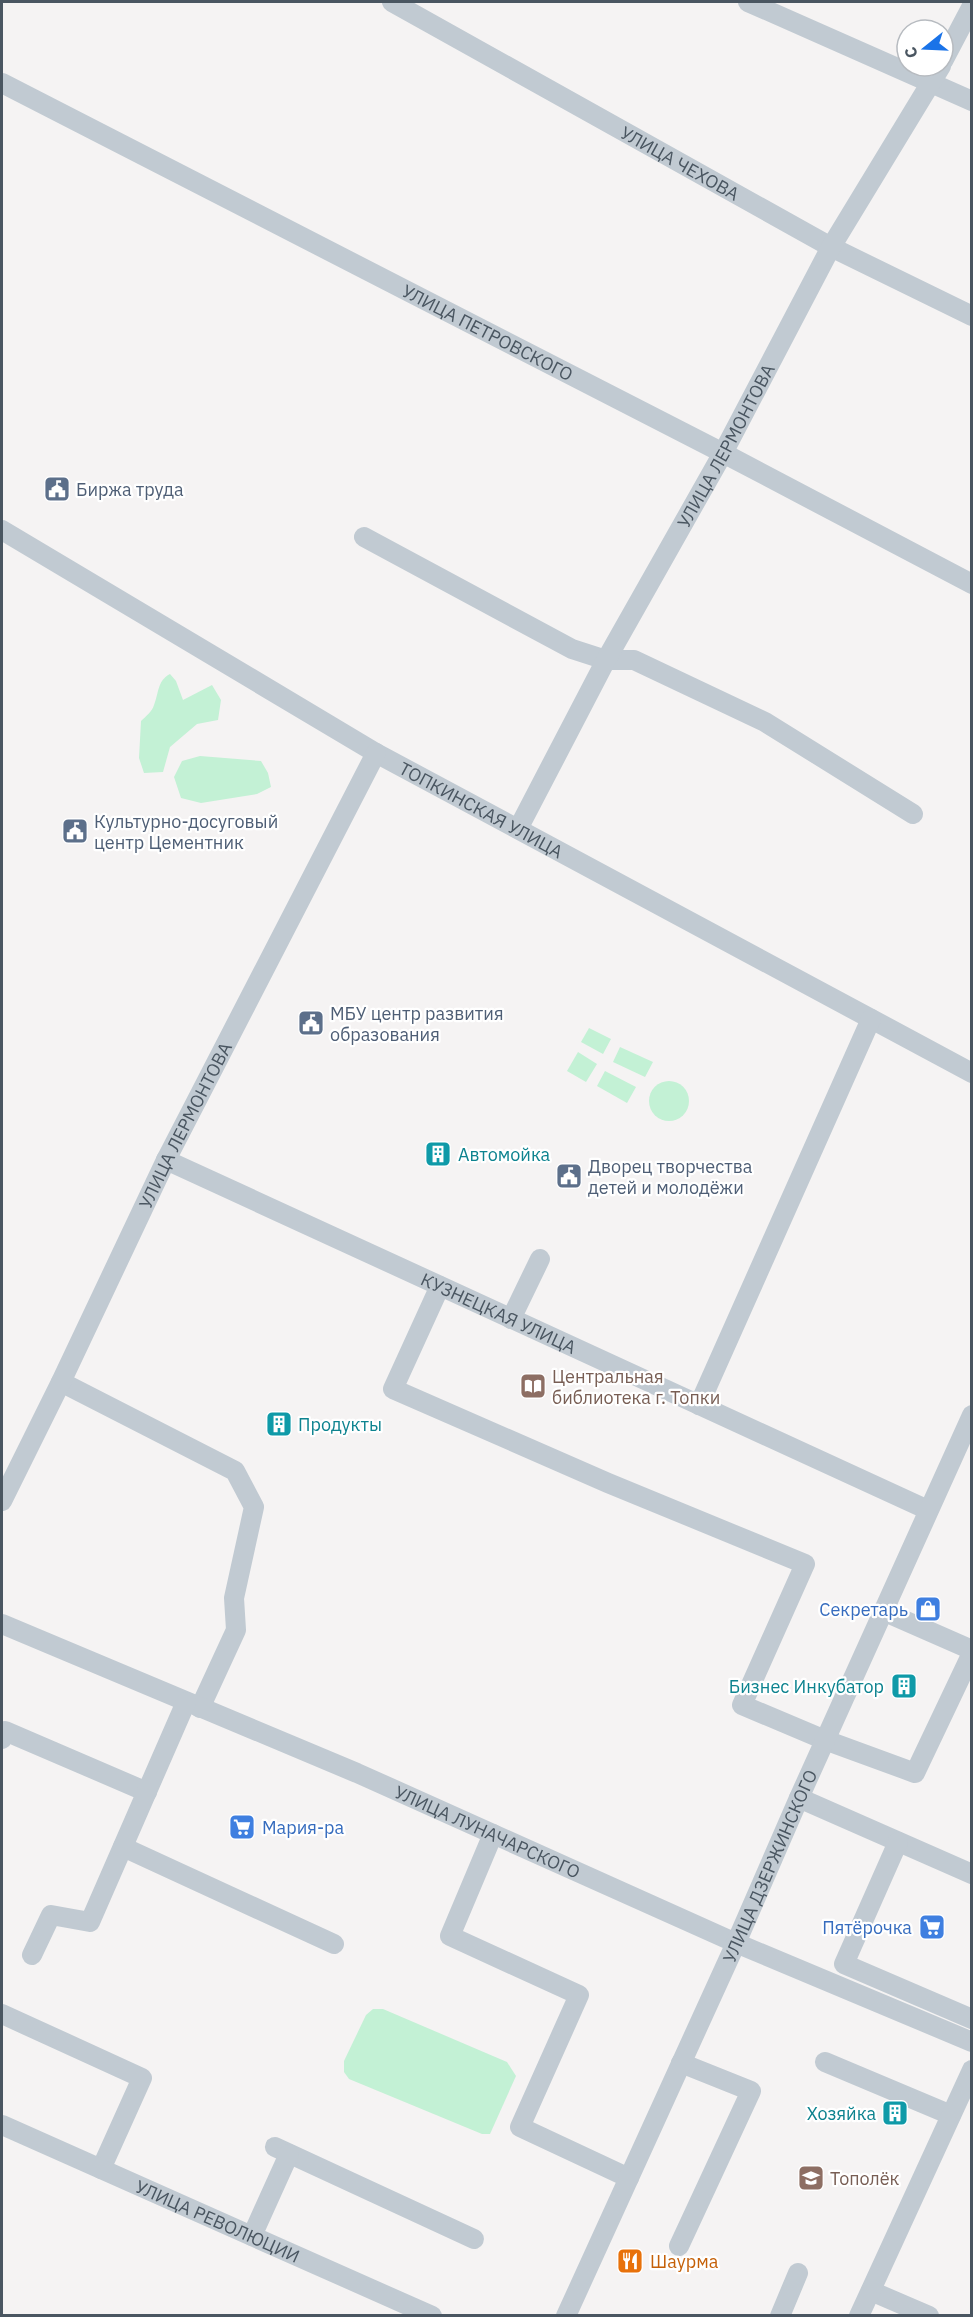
<svg xmlns="http://www.w3.org/2000/svg" width="973" height="2317" font-family="'IBM Plex Sans',sans-serif">
  <style>
    .green { fill: #c3f1d5 }
    .lines { fill: none; stroke-linecap: round; stroke-linejoin: round }
    .minor { stroke: #c1cad2; stroke-width: 20 }
    .labels { text-anchor: middle; dominant-baseline: central; stroke-width: 4.5; stroke-linejoin: round; paint-order: stroke }
    .street-label { font-size: 18px; fill: #4a5661; stroke: #fff }
    .service-label { font-size: 18px; fill: #4e5e75; stroke: #fff; text-anchor: start }
    .culture-label { font-size: 18px; fill: #0d838f; stroke: #fff; text-anchor: start }
    .education-label { font-size: 18px; fill: #785e54; stroke: #fff; text-anchor: start }
    .shop-label { font-size: 18px; fill: #366cbe; stroke: #fff; text-anchor: end }
    .food-label { font-size: 18px; fill: #c56008; stroke: #fff; text-anchor: start }
  </style>
  <rect width="100%" height="100%" fill="#f5f3f3"/>
  <g class="green">
    <path d="M170 674 176 681 183 700 212 685 221 700 218 720 197 724 170 747 163 772 144 773 139 758 141 721C146 716 152 712 154 705 159 693 157 681 170 674Z"/>
    <polygon points="200,756 261,761 268,773 271,787 257,794 201,803 181,798 174,777 182,761"/>
    <polygon points="589,1028 611,1039 603,1054 581,1042"/>
    <polygon points="620,1047 653,1062 645,1077 613,1062"/>
    <polygon points="578,1052 597,1064 586,1082 567,1071"/>
    <polygon points="605,1071 636,1087 627,1103 597,1086"/>
    <circle cx="669" cy="1101" r="20"/>
    <polygon points="373,2009 383,2009 507,2062 516,2076 490,2134 482,2134 349,2079 344,2072 344,2061 366,2015"/>
  </g>
  <g class="lines">
    <g class="minor">
      <path id="s1" d="M392 2 831 247 972 316"/>
      <polyline points="748,2 972,101"/>
      <polyline points="943,61 972,6"/>
      <path id="s2" d="M2 83 723 453 972 584"/>
      <path id="s3" d="M2 530 376 753 972 1073"/>
      <polyline points="364,537 572,649 606,660 634,660 765,722 913,814"/>
      <path id="s4" d="M518 829 606 660 723 453 831 247 941 66"/>
      <path id="s5" d="M166 1160 928 1510"/>
      <polyline points="440,1286 393,1389 608,1483 805,1564 742,1705 825,1740 915,1773 972,1653"/>
      <polyline points="511,1319 540,1259"/>
      <polyline points="61,1382 235,1471 254,1507 234,1598 236,1630 200,1708"/>
      <polyline points="699,1405 871,1019"/>
      <path id="s6" d="M2 1501 61 1382 166 1160 376 753"/>
      <polyline points="883,1611 972,1650"/>
      <path id="s7" d="M2 1624 357 1773 736 1943 972 2042"/>
      <polyline points="2,1739 5,1731 147,1792"/>
      <polyline points="799,1798 972,1874"/>
      <polyline points="493,1834 450,1936 579,1995 520,2127 629,2178"/>
      <polyline points="898,1842 844,1964 972,2019"/>
      <polyline points="123,1847 334,1944"/>
      <polyline points="32,1955 51,1915 90,1922 186,1702"/>
      <polyline points="2,2014 142,2078 101,2169"/>
      <polyline points="825,2062 951,2115"/>
      <path id="s8" d="M2 2125 432 2316"/>
      <polyline points="275,2147 474,2239"/>
      <polyline points="252,2236 289,2154"/>
      <polyline points="679,2246 751,2091 681,2063"/>
      <polyline points="871,2291 929,2316"/>
      <path id="s9" d="M566 2316 736 1943 799 1798 972 1415"/>
      <polyline points="780,2316 798,2273"/>
      <polyline points="859,2316 972,2070"/>
    </g>
  </g>
  <defs>
    <symbol id="civic-square" viewBox="-11 -11 22 22"><rect x="-9" y="-9" width="18" height="18" rx="4" fill="#5c6f8a" stroke="#fff"/><path d="M-.6-6.5H3V-4.5H.6V-3L4-1V1h2V6H-6V1h2V-1L-.6-3ZM-1.2 2.5V6h2.4V2.5Z" fill="#fff"/></symbol>
    <symbol id="building-square" viewBox="-11 -11 22 22"><rect x="-9" y="-9" width="18" height="18" rx="4" fill="#0f9aa8" stroke="#fff"/><path d="M-4-6H4V6H1V3H-1V6H-4ZM-2.5-4.3h1.7v1.8h-1.7ZM.8-4.3h1.7v1.8H.8ZM-2.5-1h1.7V.8h-1.7ZM.8-1h1.7V.8H.8Z" fill="#fff"/></symbol>
    <symbol id="library-square" viewBox="-11 -11 22 22"><rect x="-9" y="-9" width="18" height="18" rx="4" fill="#8d6e63" stroke="#fff"/><path d="M-6-4Q-3-5.5-.7-3.5V5Q-3 3-6 4ZM6-4Q3-5.5 .7-3.5V5Q3 3 6 4Z" fill="#fff"/></symbol>
    <symbol id="shop-square" viewBox="-11 -11 22 22"><rect x="-9" y="-9" width="18" height="18" rx="4" fill="#3f7fe0" stroke="#fff"/><path d="M-5-2.5h2.3a2.7 3.5 0 0 1 5.4 0H5L5.5 6h-11ZM-1.5-2.5h3a1.5 2.3 0 0 0-3 0Z" fill="#fff"/></symbol>
    <symbol id="supermarket-square" viewBox="-11 -11 22 22"><rect x="-9" y="-9" width="18" height="18" rx="4" fill="#3f7fe0" stroke="#fff"/><path d="M-6-5.5h2.5l.6 2H6L4.5 2H-2.5L-4.4-4H-6ZM-1.5 3.2a1.3 1.3 0 1 0 .1 0ZM3 3.2a1.3 1.3 0 1 0 .1 0Z" fill="#fff"/></symbol>
    <symbol id="school-square" viewBox="-11 -11 22 22"><rect x="-9" y="-9" width="18" height="18" rx="4" fill="#8d6e63" stroke="#fff"/><path d="M0-5L7-2L0 1L-7-2ZM-4 1L0 2.5L4 1V4Q0 6-4 4Z" fill="#fff"/></symbol>
    <symbol id="restaurant-square" viewBox="-11 -11 22 22"><rect x="-9" y="-9" width="18" height="18" rx="4" fill="#e8710a" stroke="#fff"/><path d="M-5-6h1v4h1v-4h1v4h1v-4h1v5L-1.5 .5V6h-2V.5L-5-1ZM5-6V6H3V1.5H1.5Q1.5-4 5-6Z" fill="#fff"/></symbol>
  </defs>
  <g fill-rule="evenodd">
    <use href="#civic-square" x="42" y="474" width="30" height="30"/>
    <use href="#civic-square" x="60" y="816" width="30" height="30"/>
    <use href="#civic-square" x="296" y="1008" width="30" height="30"/>
    <use href="#building-square" x="423" y="1139" width="30" height="30"/>
    <use href="#civic-square" x="554" y="1161" width="30" height="30"/>
    <use href="#library-square" x="518" y="1371" width="30" height="30"/>
    <use href="#building-square" x="264" y="1409" width="30" height="30"/>
    <use href="#shop-square" x="913" y="1594" width="30" height="30"/>
    <use href="#building-square" x="889" y="1671" width="30" height="30"/>
    <use href="#supermarket-square" x="227" y="1812" width="30" height="30"/>
    <use href="#supermarket-square" x="917" y="1912" width="30" height="30"/>
    <use href="#building-square" x="880" y="2098" width="30" height="30"/>
    <use href="#school-square" x="796" y="2163" width="30" height="30"/>
    <use href="#restaurant-square" x="615" y="2246" width="30" height="30"/>
  </g>
  <g class="labels">
    <g class="street-label">
      <text stroke="none"><textPath href="#s1" startOffset="330">УЛИЦА ЧЕХОВА</textPath></text>
      <text stroke="none"><textPath href="#s2" startOffset="546">УЛИЦА ПЕТРОВСКОГО</textPath></text>
      <text stroke="none"><textPath href="#s4" startOffset="436">УЛИЦА ЛЕРМОНТОВА</textPath></text>
      <text stroke="none"><textPath href="#s3" startOffset="555">ТОПКИНСКАЯ УЛИЦА</textPath></text>
      <text stroke="none"><textPath href="#s6" startOffset="418">УЛИЦА ЛЕРМОНТОВА</textPath></text>
      <text stroke="none"><textPath href="#s5" startOffset="366">КУЗНЕЦКАЯ УЛИЦА</textPath></text>
      <text stroke="none"><textPath href="#s7" startOffset="528">УЛИЦА ЛУНАЧАРСКОГО</textPath></text>
      <text stroke="none"><textPath href="#s9" startOffset="494">УЛИЦА ДЗЕРЖИНСКОГО</textPath></text>
      <text stroke="none"><textPath href="#s8" startOffset="236">УЛИЦА РЕВОЛЮЦИИ</textPath></text>
    </g>
    <g class="service-label">
      <text x="76" y="489">Биржа труда</text>
      <text x="94" y="821">Культурно-досуговый<tspan x="94" dy="21">центр Цементник</tspan></text>
      <text x="330" y="1013">МБУ центр развития<tspan x="330" dy="21">образования</tspan></text>
      <text x="588" y="1166">Дворец творчества<tspan x="588" dy="21">детей и молодёжи</tspan></text>
    </g>
    <g class="culture-label">
      <text x="458" y="1154">Автомойка</text>
      <text x="298" y="1424">Продукты</text>
      <text x="884" y="1686" text-anchor="end">Бизнес Инкубатор</text>
      <text x="876" y="2113" text-anchor="end">Хозяйка</text>
    </g>
    <g class="education-label">
      <text x="552" y="1376">Центральная<tspan x="552" dy="21">библиотека г. Топки</tspan></text>
      <text x="830" y="2178">Тополёк</text>
    </g>
    <g class="shop-label">
      <text x="908" y="1609">Секретарь</text>
      <text x="262" y="1827" text-anchor="start">Мария-ра</text>
      <text x="912" y="1927">Пятёрочка</text>
    </g>
    <g class="food-label">
      <text x="650" y="2261">Шаурма</text>
    </g>
  </g>
  <rect width="973" height="2317" fill="none" stroke="#4a5661" stroke-width="6"/>
  <g transform="translate(925 48) rotate(252)"><circle r="28" fill="#ffffff" stroke="#b7bbc0" stroke-width="1.5"/>
  <path d="M0-4.5L10 22L0 15L-10 22Z" fill="#1a73e8"/>
  <text y="-9" font-size="16" font-weight="bold" text-anchor="middle" fill="#4a5661">С</text>
  </g>
</svg>
